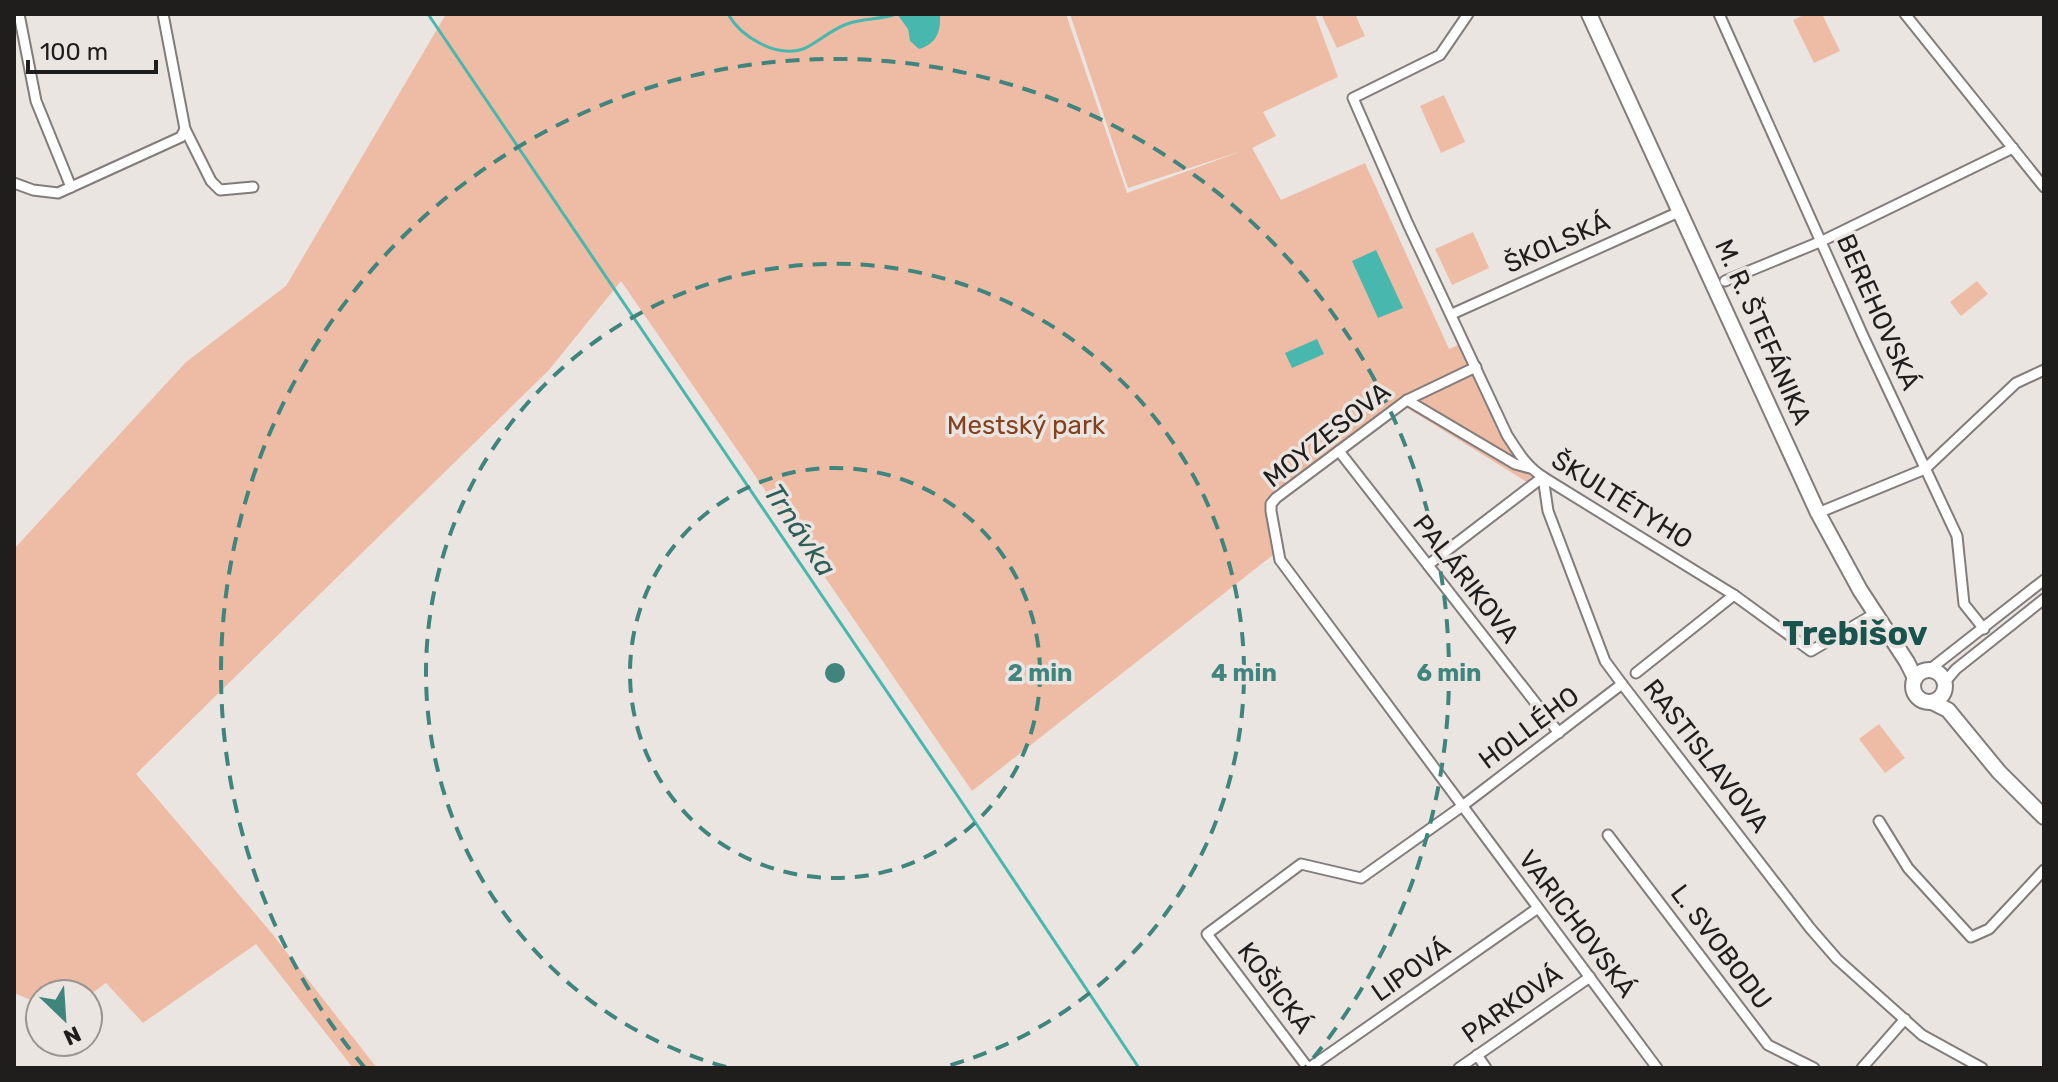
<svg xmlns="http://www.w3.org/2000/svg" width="2058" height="1082" font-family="Rubik,sans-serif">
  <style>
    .green { fill: #eebca5 }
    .water { fill: #48b7ad }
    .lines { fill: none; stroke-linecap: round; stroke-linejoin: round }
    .stream { stroke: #48b7ad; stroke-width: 3 }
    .street-casing { stroke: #827c7a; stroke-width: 13 }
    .secondary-casing { stroke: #827c7a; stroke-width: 18 }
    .street { stroke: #fff; stroke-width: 9 }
    .secondary { stroke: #fff; stroke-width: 14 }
    .ring { fill: none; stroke: #3f857e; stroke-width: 4; stroke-dasharray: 14 10 }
    .labels { text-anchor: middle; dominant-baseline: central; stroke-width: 7; stroke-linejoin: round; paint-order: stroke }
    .street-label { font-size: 26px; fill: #201e1d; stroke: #ebe5e2 }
    .park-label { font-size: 26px; fill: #85411d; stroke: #ebe5e2 }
    .water-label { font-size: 28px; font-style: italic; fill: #2e5e59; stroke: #ebe5e2 }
    .district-label { font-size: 34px; font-weight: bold; fill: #19534e; stroke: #ebe5e2 }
    .centre { fill: #3f857e; stroke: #ebe5e2; stroke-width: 4 }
    .ring-label { font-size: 24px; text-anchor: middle; font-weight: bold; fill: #3f857e; stroke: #ebe5e2; stroke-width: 7; stroke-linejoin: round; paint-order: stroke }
  </style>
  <rect width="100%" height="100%" fill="#ebe5e2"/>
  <g class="green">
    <polygon points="446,14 1066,14 1127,193 1242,151 1128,188 1070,14 1315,14 1338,77 1263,112 1276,136 1252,148 1281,200 1365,163 1449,349 1460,344 1501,435 1531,477 1527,482 1404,406 1398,399 1272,496 1266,506 1273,555 972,791 621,281 549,370 136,774 270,931 377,1068 353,1068 256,944 143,1023 106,983 88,996 88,994 40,994 40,1004 14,993 14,549 186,362 286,286"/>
    <polygon points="1321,14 1355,14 1365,36 1337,48"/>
    <polygon points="1806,14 1822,14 1840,51 1814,63 1793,20"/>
    <polygon points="1444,95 1465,142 1441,153 1420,106"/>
    <polygon points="1473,232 1489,268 1452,285 1435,249"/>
    <polygon points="1977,281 1988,294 1961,316 1950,302"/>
    <polygon points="1879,724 1905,758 1885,773 1859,739"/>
  </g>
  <g class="water">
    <path d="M897 14H940C941 31 937 44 919 49L910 41 908 29Z"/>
    <polygon points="1376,250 1403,308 1378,318 1352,261"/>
    <polygon points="1317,339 1324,354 1292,368 1285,353"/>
  </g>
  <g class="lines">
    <g class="stream">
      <polyline points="428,14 959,798 1139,1068"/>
      <path d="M728 14C741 37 776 58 803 49 816 44 830 30 847 24 863 18 880 20 896 14"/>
    </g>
    <defs>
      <g id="street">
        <polyline points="19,14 36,101 71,187"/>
        <path d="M1468 14 1440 55 1353 98 1408 224 1507 435C1518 452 1526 466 1543 477L1734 595 1811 651 1874 614"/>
        <polyline points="1719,14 1864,338 1957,536 1964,604 1984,629"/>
        <polyline points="1905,14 2044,187"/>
        <polyline points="185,129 211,181 220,190 253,187"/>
        <polyline points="14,183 33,190 58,193 181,137 185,129 163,14"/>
        <polyline points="1725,281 1822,241 2013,148"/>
        <polyline points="1452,314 1681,211"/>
        <polyline points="1476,367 1407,400 1276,498 1271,504 1271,511 1280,560 1657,1068"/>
        <polyline points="1407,400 1515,464 1530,468"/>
        <polyline points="1339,451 1559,733"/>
        <polyline points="1543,477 1548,511 1605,661 1622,684 1810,928 1837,959 1922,1035 1982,1068"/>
        <polyline points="1818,513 1925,469 2016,383 2044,370"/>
        <polyline points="1428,565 1543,477"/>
        <polyline points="1929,670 2044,580"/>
        <polyline points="1636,673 1734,595"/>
        <polyline points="1944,683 1956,669 2044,599"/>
        <polyline points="1879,821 1908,868 1971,937 1989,929 2044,870"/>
        <polyline points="1608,835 1768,1045 1814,1068"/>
        <polyline points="1477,1055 1486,1068"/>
        <polyline points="1308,1068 1207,934 1301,864 1361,878 1461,807 1622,684"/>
        <polyline points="1309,1068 1538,908"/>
        <polyline points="1459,1068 1590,977"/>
        <polyline points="1862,1068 1905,1019"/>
      </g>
      <g id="secondary">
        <polyline points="1589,14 1818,513 1860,590 1907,662 1915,678"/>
        <circle cx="1929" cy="686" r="16"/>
        <polyline points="1932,702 1948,710 1999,772 2044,817"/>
      </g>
    </defs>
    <use href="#street" class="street-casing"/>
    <use href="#secondary" class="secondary-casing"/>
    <use href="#street" class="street"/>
    <use href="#secondary" class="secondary"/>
  </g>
  <g class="ring">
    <circle cx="835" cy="673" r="205"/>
    <path d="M726 1067A409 409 0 1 1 944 1067"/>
    <path d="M365 1068A614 614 0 1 1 1305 1068"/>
  </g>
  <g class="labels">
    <g class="street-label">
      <text transform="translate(1557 243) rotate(-24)">ŠKOLSKÁ</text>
      <text transform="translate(1878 312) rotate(66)">BEREHOVSKÁ</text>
      <text transform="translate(1763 332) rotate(66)">M. R. ŠTEFÁNIKA</text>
      <text transform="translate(1327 435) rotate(-38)">MOYZESOVA</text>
      <text transform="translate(1622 500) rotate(32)">ŠKULTÉTYHO</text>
      <text transform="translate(1466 579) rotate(52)">PALÁRIKOVA</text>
      <text transform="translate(1529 728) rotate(-37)">HOLLÉHO</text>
      <text transform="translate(1706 756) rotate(52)">RASTISLAVOVA</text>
      <text transform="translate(1577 924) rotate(53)">VARICHOVSKÁ</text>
      <text transform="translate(1721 947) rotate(53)">L. SVOBODU</text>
      <text transform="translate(1411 970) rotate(-35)">LIPOVÁ</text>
      <text transform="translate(1275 988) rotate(53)">KOŠICKÁ</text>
      <text transform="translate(1512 1004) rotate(-35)">PARKOVÁ</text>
    </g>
    <g class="park-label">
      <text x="1026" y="425">Mestský park</text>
    </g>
    <g class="water-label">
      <text transform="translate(800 530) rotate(56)">Trnávka</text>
    </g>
    <g class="district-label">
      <text x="1855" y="633">Trebišov</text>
    </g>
  </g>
  <circle cx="835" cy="673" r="12" class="centre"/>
  <g class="ring-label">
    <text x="1040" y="681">2 min</text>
    <text x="1244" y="681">4 min</text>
    <text x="1449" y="681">6 min</text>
  </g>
  <rect width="2058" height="1082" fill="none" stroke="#201e1d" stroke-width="32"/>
  <g transform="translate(64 1018) rotate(155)"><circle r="38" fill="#ebe5e2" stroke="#9a9593" stroke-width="2"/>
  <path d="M0-6L14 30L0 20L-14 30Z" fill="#3f857e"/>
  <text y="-12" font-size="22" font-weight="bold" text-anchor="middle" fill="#201e1d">N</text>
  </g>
  <path d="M28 60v12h128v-12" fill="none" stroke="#201e1d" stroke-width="4"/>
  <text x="40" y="60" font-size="24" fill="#201e1d" stroke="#ebe5e2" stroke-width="6" paint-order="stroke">100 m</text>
</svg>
